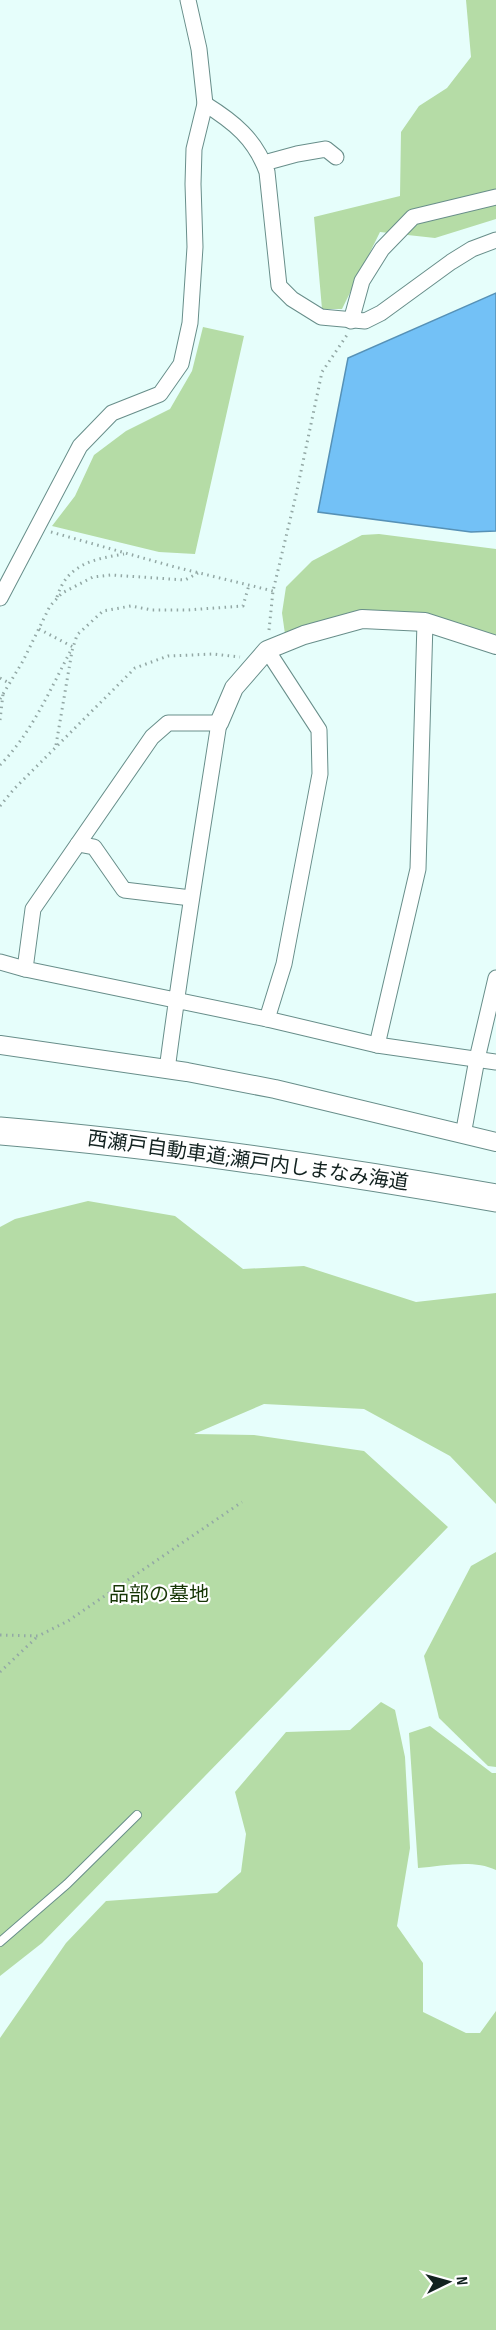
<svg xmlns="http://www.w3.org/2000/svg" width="496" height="2330" font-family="'Sofia Sans Condensed','Noto Sans JP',sans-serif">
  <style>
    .green { fill: #b5dca6 }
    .water { fill: #73c1f6; stroke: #5691b6; stroke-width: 1.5 }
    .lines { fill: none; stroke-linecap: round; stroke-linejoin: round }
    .service-casing { stroke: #688e8a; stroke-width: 10 }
    .minor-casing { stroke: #688e8a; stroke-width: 17 }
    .tertiary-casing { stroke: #688e8a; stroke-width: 20 }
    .motorway-casing { stroke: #688e8a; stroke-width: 29 }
    .path { stroke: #93a8a5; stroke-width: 3; stroke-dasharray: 1.5 4.5; stroke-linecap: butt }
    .service { stroke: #fff; stroke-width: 8 }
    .minor { stroke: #fff; stroke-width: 15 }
    .tertiary { stroke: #fff; stroke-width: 18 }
    .motorway { stroke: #fff; stroke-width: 27 }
    .labels { text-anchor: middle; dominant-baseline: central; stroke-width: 4.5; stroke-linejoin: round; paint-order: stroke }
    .street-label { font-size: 20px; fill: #122220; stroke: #fff }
    .park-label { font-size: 20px; fill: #173606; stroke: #fff }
  </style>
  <rect width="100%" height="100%" fill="#e6fefb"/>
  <g class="green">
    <polygon points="466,0 496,0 496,219 435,238 380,232 342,309 322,309 314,217 400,196 401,132 419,106 447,88 471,57"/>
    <polygon points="203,327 244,336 195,554 159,552 52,526 75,496 94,455 126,431 170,409 192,371"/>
    <polygon points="379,534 496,549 496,635 429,615 367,610 285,634 282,613 286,587 312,561 362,535"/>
    <polygon points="88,1201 175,1216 243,1269 304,1266 416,1302 496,1293 496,1504 450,1456 364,1409 264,1404 194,1434 254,1435 364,1451 448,1527 42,1943 0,1976 0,1227 15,1219"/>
    <polygon points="496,1552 496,1767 488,1766 439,1718 424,1656 471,1566"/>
    <polygon points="381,1702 395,1710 405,1757 410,1848 397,1926 423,1963 423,2012 466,2033 480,2033 496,2011 496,2330 0,2330 0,2038 66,1943 106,1901 217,1893 241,1872 246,1834 235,1792 286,1732 350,1730"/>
    <path d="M430 1726 492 1773H496V1870C473 1859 443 1866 418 1868L409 1733Z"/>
  </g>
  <polygon class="water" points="496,293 496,531 471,532 318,512 348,358"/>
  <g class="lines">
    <defs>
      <polyline id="service" points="0,1942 67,1884 137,1815"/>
      <g id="minor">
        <path d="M205 104C234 122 255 139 267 172L279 286 292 299 321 317 365 321 381 313 451 262 472 249 496 240"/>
        <polyline points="264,163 297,154 326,149 336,157"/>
        <polyline points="351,321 362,281 382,249 413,217 496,197"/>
        <polyline points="0,598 80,446 112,413 160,394 181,364 190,323 195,247 193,184 194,149 205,104 199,49 188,0"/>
        <polyline points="78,844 94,847 124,890 191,898"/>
        <polyline points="0,962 25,969"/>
        <polyline points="267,1019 284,964 320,774 319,730 267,650"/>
        <polyline points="377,1045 418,869 425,622"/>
        <path d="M167 1070C182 954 201 839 219 723H168L152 737 33 909 25 969 267 1019 377 1045 496 1062"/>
        <polyline points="463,1135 477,1059 496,978"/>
      </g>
      <g id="tertiary">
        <polyline points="219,723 234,688 267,650 304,635 362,619 425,622 496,645"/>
        <polyline points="0,1045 187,1072 275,1089 496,1142"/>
      </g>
      <path id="motorway" d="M0 1131C167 1145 331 1169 496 1198"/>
    </defs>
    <use href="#service" class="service-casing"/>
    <use href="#minor" class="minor-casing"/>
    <use href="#tertiary" class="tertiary-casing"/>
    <use href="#motorway" class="motorway-casing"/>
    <g class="path">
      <polyline points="51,532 175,567 273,591"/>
      <path d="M57 597C67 564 94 559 124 554"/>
      <polyline points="39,629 73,647"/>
      <polyline points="269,630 273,591 296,495 322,372 347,335"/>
      <polyline points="0,678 9,683"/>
      <polyline points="0,699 23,661 50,606 62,593 93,577 111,575 185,580 198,573"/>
      <polyline points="0,720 3,694"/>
      <polyline points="56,745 72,651 77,635 103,611 131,606 152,610 187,610 243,606 249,585"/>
      <path d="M0 765C31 734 50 690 70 652"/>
      <polyline points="0,806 14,789 135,668 168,656 213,654 240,657"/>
      <polyline points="0,1635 38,1636 68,1621 242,1502"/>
      <polyline points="0,1672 38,1636"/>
    </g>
    <use href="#service" class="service"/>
    <use href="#minor" class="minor"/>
    <use href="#tertiary" class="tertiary"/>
    <use href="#motorway" class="motorway"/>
  </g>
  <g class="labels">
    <g class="street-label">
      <text transform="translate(248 1161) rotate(8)">西瀬戸自動車道;瀬戸内しまなみ海道</text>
    </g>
    <g class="park-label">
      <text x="159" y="1595">品部の墓地</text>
    </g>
  </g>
  <g transform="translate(448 2282) rotate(85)" stroke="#ffffff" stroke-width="4.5" paint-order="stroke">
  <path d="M0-4.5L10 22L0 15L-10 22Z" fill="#122220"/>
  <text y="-9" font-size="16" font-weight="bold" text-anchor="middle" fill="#122220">N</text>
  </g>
</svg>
